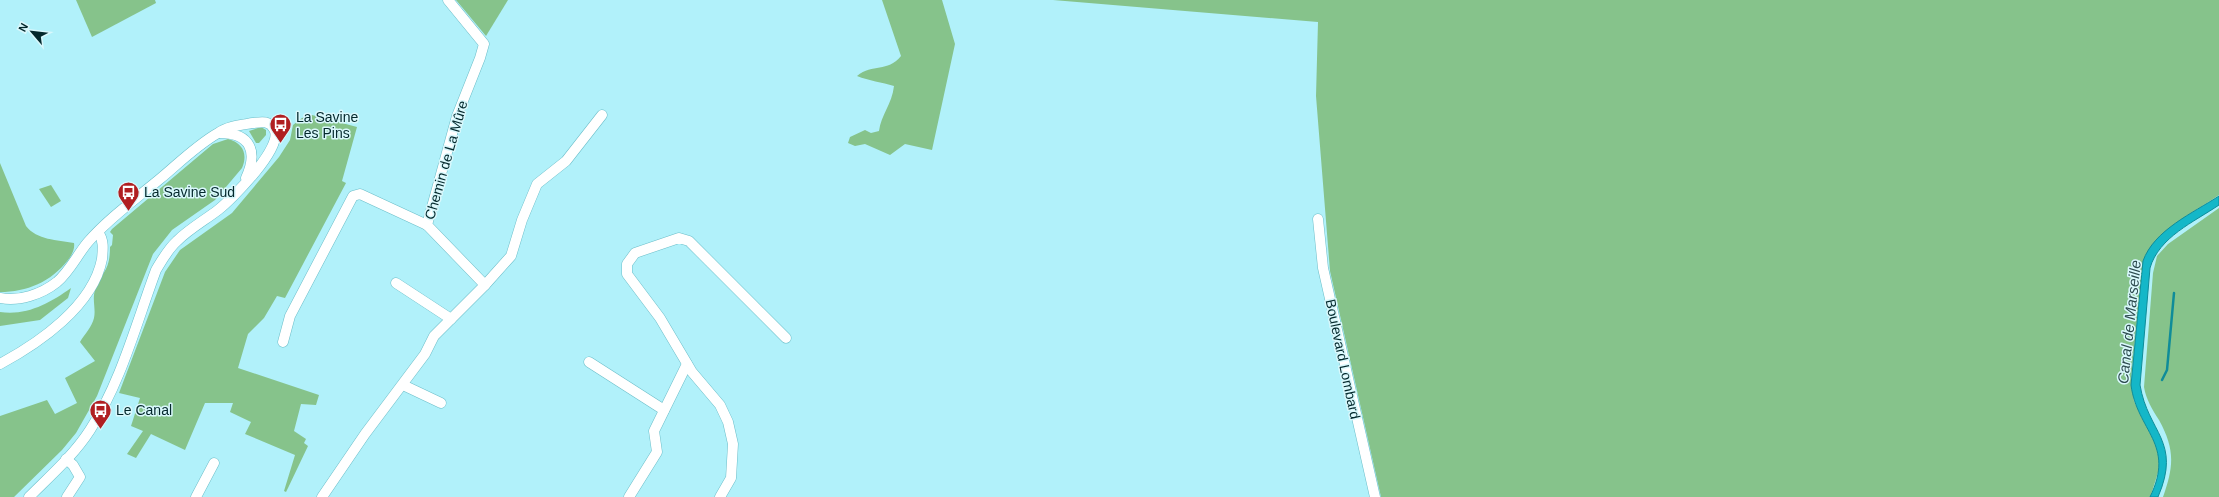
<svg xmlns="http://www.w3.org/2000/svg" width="2219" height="497" font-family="Arial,sans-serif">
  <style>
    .green { fill: #86c38b }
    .water { fill: #14b7c8; stroke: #0f8c99 }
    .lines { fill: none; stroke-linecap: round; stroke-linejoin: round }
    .stream { stroke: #0f8c99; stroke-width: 2.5 }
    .minor-casing { stroke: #6bbec9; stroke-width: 11 }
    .minor { stroke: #fff; stroke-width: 10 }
    .labels { text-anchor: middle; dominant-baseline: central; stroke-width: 3; stroke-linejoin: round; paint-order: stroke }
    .poi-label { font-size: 14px; fill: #03282c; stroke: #d9f8fc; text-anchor: start }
    .street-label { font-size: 14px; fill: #03282c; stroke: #d9f8fc }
    .water-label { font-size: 15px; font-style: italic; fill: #2d4b4f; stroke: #d9f8fc }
  </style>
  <rect width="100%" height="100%" fill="#b1f1fa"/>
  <g class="green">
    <polygon points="76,0 155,0 156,3 92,37"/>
    <polygon points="456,0 508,0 486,36"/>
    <path d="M882 0H942L955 44 932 150 905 144 890 155 865 144 855 146 848 143 850 137 865 130 871 133 879 131C881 115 892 104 894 86 882 82 869 81 857 76 873 63 887 73 901 56Z"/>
    <path d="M1053 0H2219V195C2190 215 2156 230 2143 264L2131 379 2134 401 2158 449 2160 466 2151 495 2150 497H1381L1330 271 1316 96 1318 22Z"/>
    <polygon points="312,115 357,127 342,181 346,183 285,298 277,296 264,318 248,334 238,368 319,395 316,405 301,404 294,431 306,439 304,443 308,446 288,488 286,492 284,491 295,455 245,434 251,422 230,412 233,403 205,403 185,450 151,434 136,458 127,454 143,431 131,426 140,398 119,393 165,272 180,250 232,213 279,157 290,140 293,125 302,118"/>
    <polygon points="261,127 266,130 266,135 259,143 256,143 249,131"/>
    <path d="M228 139C243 143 248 154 242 168L215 200 172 230 153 254 97 396 76 433 62 450 14 497H0V416L47 400 55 414 77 403 65 378 95 361 80 342C84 335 92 327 94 318 96 309 92 300 95 290 101 271 110 273 110 247L112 245 113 235 110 232 112 229 213 144Z"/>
    <path d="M0 163 26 226C37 240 57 240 74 243 75 249 72 255 68 260 51 282 27 292 0 292Z"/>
    <polygon points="51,185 61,201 51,207 39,189"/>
    <path d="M2219 208V497H2163C2174 466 2175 449 2159 420 2152 409 2146 399 2144 387L2153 273 2157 256 2168 244Z"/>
    <path d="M71 288 68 298 40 320 0 326V312C27 316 50 303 71 288Z"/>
  </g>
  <path class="water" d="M2219 196V205C2194 222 2159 237 2150 268L2140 385C2148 433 2182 441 2158 497H2150C2176 444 2137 431 2131 385L2143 261C2154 230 2193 213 2219 196Z"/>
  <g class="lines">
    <polyline class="stream" points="2162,380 2167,370 2174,293"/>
    <defs>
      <g id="minor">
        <path d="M220 133C251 133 258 152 246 178"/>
        <polyline points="1318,219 1323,268 1375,497"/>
        <polyline points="396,283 451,319"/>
        <polyline points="485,285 511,256 522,220 537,184 566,161 602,115"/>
        <path d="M0 298C19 302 42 294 57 282 70 271 77 255 88 242 109 218 137 198 161 178 179 163 197 145 218 133 228 126 241 125 253 123 261 122 269 120 274 129 285 146 232 199 218 210 205 220 189 229 177 241 168 249 162 260 156 270 136 324 121 382 90 430 74 455 50 476 29 497"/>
        <polyline points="283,342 290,316 353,196 360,194 427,225"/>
        <polyline points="589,362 664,410"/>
        <path d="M0 364C39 343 93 306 102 259 103 249 104 240 98 232"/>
        <polyline points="403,385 441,403"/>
        <polyline points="66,459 73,465 80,477 67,497"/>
        <polyline points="196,497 214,463"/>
        <polyline points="322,497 365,434 425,354 434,336 485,285 427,225 457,116 480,58 484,44 448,0"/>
        <polyline points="629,497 657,452 654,431 687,364"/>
        <polyline points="720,497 731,478 733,444 728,422 720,405 692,372 660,318 627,274 627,264 635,253 679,238 689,241 786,338"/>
      </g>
    </defs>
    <use href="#minor" class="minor-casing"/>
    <use href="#minor" class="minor"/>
  </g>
  <defs>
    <symbol id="bus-pin" viewBox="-11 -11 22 30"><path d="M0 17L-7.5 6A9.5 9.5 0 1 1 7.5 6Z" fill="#b01f21" stroke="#d9f8fc"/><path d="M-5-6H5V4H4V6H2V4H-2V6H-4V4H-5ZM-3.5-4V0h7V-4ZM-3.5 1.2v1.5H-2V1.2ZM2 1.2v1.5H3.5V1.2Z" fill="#fff"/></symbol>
  </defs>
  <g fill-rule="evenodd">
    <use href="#bus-pin" x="268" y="112" width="25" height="34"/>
    <use href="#bus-pin" x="116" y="180" width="25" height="34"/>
    <use href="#bus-pin" x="88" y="398" width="25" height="34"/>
  </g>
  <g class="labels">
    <g class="poi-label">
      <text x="296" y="117">La Savine<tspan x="296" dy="16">Les Pins</tspan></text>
      <text x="144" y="192">La Savine Sud</text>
      <text x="116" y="410">Le Canal</text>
    </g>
    <g class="street-label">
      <text transform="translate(446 160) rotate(-74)">Chemin de La Mûre</text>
      <text transform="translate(1343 359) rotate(78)">Boulevard Lombard</text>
    </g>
    <g class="water-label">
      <text transform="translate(2129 322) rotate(-84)">Canal de Marseille</text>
    </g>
  </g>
  <g transform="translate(32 32) rotate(298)" stroke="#d9f8fc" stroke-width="3" paint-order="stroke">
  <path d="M0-3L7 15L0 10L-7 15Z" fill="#03282c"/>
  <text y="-6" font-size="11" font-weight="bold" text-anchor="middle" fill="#03282c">N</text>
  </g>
</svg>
